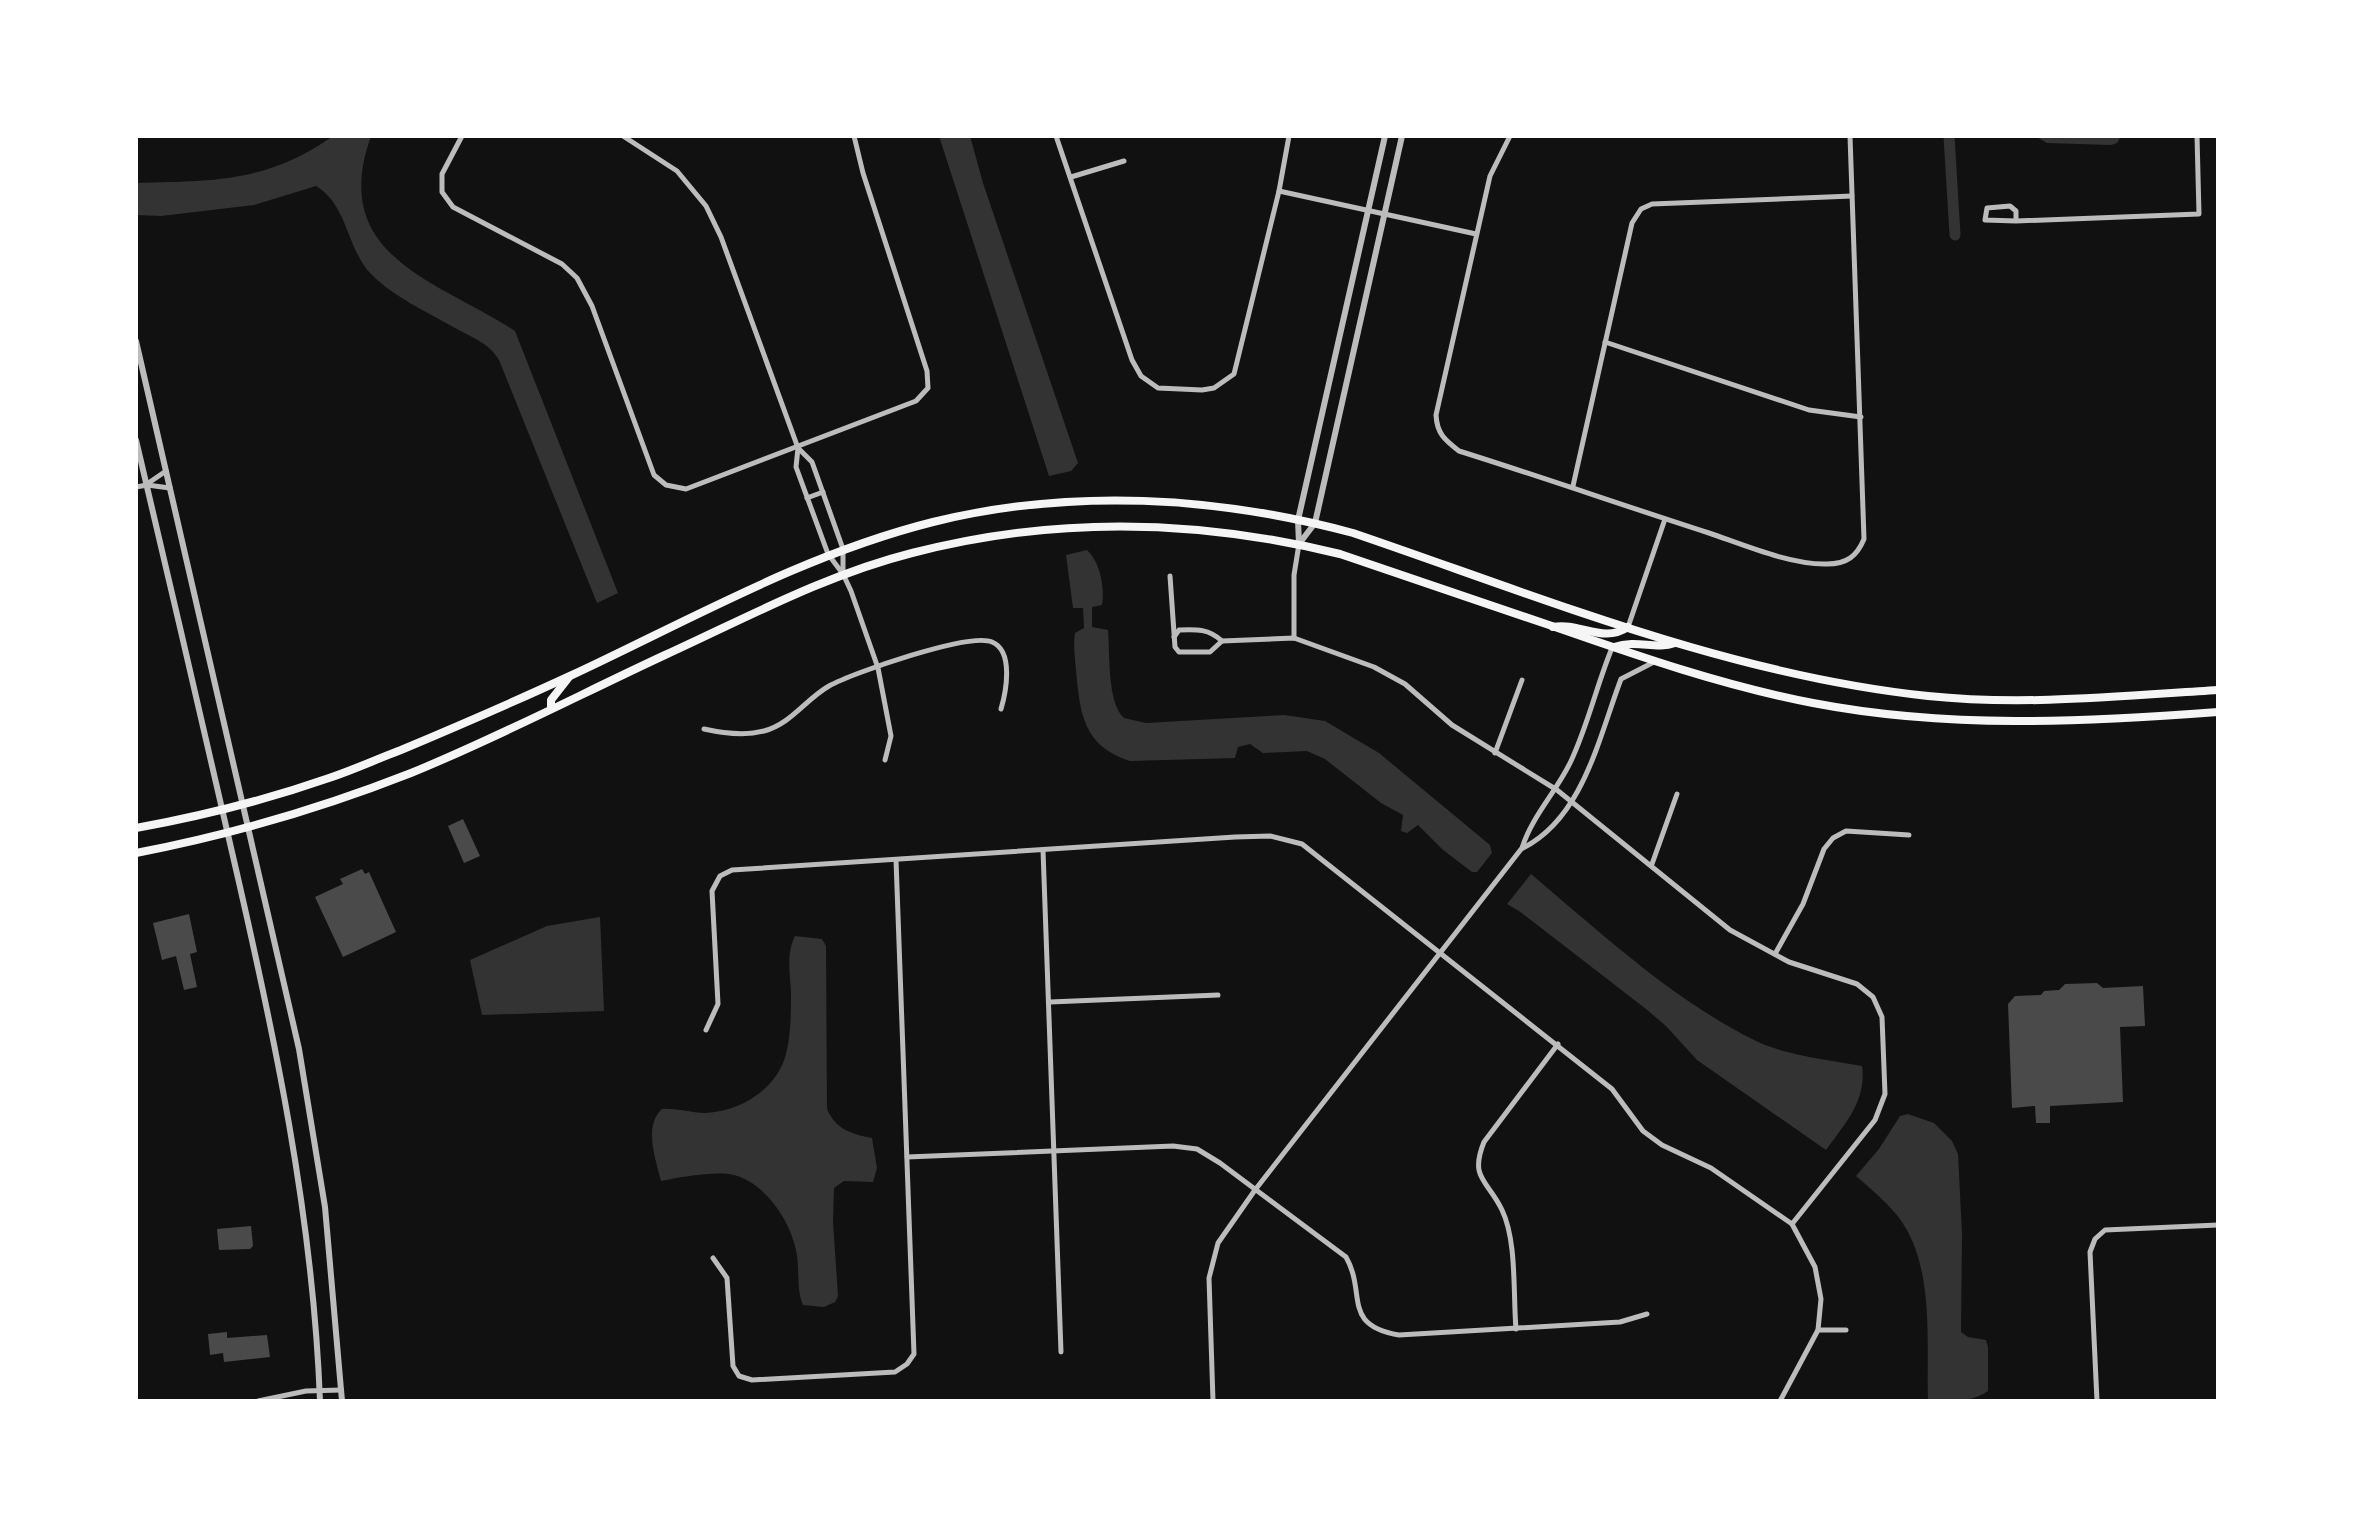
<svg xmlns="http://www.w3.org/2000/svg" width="2354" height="1537" font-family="'Asap Condensed',sans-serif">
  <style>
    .water { fill: #333 }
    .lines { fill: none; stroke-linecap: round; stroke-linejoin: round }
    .canal { stroke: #333; stroke-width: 11 }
    .building { fill: #4a4a4a }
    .minor { stroke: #bcbcbc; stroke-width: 5 }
    .tertiary { stroke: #bcbcbc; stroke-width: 6 }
    .primary { stroke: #f5f5f5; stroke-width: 8 }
  </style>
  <rect width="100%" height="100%" fill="#111"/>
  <g class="water">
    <path d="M333 136H371C328 257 437 280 515 331L618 593 597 603 499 360C489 343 473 338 455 328 427 312 394 297 371 274 346 248 348 205 316 186L254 205 161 216 136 215V183C214 181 266 183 333 136Z"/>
    <polygon points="939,136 970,136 983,183 1078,463 1071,471 1049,476"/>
    <polygon points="2035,136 2121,136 2117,143 2111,145 2047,143"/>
    <path d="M1087 550C1100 562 1105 587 1102 605L1092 607V627L1108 630C1110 653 1107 703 1124 718L1146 723 1284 715 1325 721 1379 753 1490 845 1492 853 1477 872H1472L1442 849 1418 825 1407 833 1401 831 1403 815 1381 803 1325 759 1307 751 1263 753 1250 744 1238 747 1235 758 1130 761C1083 746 1080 713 1076 670 1075 657 1073 646 1075 633L1084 628 1083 608H1073L1066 555Z"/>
    <path d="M1531 874C1601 933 1672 999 1754 1040 1786 1056 1827 1059 1862 1066 1867 1100 1845 1124 1826 1150L1697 1060 1666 1026 1646 1009 1519 911 1507 904Z"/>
    <polygon points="600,917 604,1011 482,1015 470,960 547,926"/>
    <path d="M795 936 822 939 826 946 827 1109C836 1130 852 1134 872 1138L877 1168 873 1182 844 1181 834 1188 833 1222 838 1296 835 1302 824 1307 803 1305C796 1289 800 1267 796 1250 790 1220 763 1179 729 1174 708 1172 682 1177 661 1181 656 1160 643 1126 662 1109 676 1108 691 1113 705 1113 740 1112 777 1089 786 1054 791 1035 791 1011 791 992 790 973 786 954 795 936Z"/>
    <path d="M1908 1114 1934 1123 1952 1141 1958 1154 1962 1234 1961 1332 1968 1337 1986 1340 1988 1347V1391C1971 1403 1948 1401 1928 1401 1926 1343 1936 1262 1896 1214 1884 1200 1870 1188 1856 1176L1879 1149 1900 1116Z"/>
  </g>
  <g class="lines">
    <polyline class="canal" points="1949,136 1955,235"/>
  </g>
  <g class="building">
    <polygon points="463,819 480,856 464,863 448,826"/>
    <polygon points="362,869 365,874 369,872 396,932 343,957 315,897 343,884 340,879"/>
    <polygon points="189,914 197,952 190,954 197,987 184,990 176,956 162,960 153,923"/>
    <polygon points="2097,983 2103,988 2143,986 2145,1026 2120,1027 2123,1102 2050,1106 2050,1123 2036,1123 2035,1106 2012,1108 2008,1004 2015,996 2041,995 2044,991 2059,990 2065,984"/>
    <polygon points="251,1226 253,1246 250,1249 219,1250 217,1229"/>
    <polygon points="227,1332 227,1338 267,1335 270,1357 224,1362 223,1353 210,1355 208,1334"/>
  </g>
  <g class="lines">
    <g class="minor">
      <polyline points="462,136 442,174 442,192 453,207 562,264 577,278 592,306 654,475 666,485 686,489 916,401 928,388 927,371 863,173 854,136"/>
      <polyline points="623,136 677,171 706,206 721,237 798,448 812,462 843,549 843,574"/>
      <polyline points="1056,136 1132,360 1141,376 1158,388 1202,390 1214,388 1234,374 1279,191 1289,136"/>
      <path d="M1510 136 1490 176 1436 415C1437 434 1445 440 1459 451 1542 477 1625 506 1709 533 1744 545 1791 565 1827 564 1847 564 1857 556 1864 539L1850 136"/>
      <polyline points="1071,177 1124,161"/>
      <polyline points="1279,191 1476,234"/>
      <polyline points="2016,221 2016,211 2010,206 1987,208 1985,220 2016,221 2199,214 2197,136"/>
      <polyline points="1605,342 1809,410 1861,417"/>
      <polyline points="798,448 796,467 828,554 843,574 851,591 878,668 891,736 885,760"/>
      <polyline points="147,484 166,471"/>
      <polyline points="1573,486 1632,223 1641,209 1652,204 1852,196"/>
      <polyline points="136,487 147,485 170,488"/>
      <polyline points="807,498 823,492"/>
      <polyline points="1170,576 1175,647 1179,652 1210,652 1222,641 1294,638 1374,667 1405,684 1452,725 1557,790 1730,930 1789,962 1857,984 1873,997 1882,1017 1885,1094 1875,1120 1792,1224"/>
      <polyline points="1628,627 1665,519"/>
      <path d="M1174 637 1179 630C1197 629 1209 629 1222 641"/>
      <polyline points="1294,638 1294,575 1299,544"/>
      <path d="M704 729C722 733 745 736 764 731 791 724 806 699 829 686 852 673 970 632 992 642 1014 651 1006 692 1001 709"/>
      <polyline points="1495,753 1522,680"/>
      <path d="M1523 848C1583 818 1599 737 1621 679L1654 662"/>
      <polyline points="1043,850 1061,1352"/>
      <polyline points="1652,864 1677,794"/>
      <polyline points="1775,954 1803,904 1824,849 1833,838 1846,831 1909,835"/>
      <polyline points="1050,1002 1218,995"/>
      <polyline points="706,1030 718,1004 712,891 720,876 732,870 1235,837 1270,836 1302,844 1612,1089 1643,1131 1662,1145 1711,1168 1792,1224 1815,1267 1821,1299 1818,1330 1780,1401"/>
      <path d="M907 1157 1173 1146 1197 1149 1220 1163 1346 1257C1367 1294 1341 1325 1399 1335L1620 1322 1647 1314"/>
      <polyline points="713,1258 727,1278 733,1366 739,1376 752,1380 895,1372 907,1364 914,1354 896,860"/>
      <path d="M1516 1329C1513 1294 1517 1241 1502 1210 1488 1180 1469 1179 1484 1142L1558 1044"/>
      <polyline points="1818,1330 1846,1330"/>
      <polyline points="258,1401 306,1391 341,1390"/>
      <path d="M1213 1401 1209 1278 1218 1243 1255 1190 1522 848C1532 816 1557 791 1571 761 1588 725 1597 684 1612 648"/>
      <polyline points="2097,1401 2090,1252 2095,1239 2105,1230 2218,1225"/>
    </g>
    <g class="tertiary">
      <polyline points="136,341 299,1049 325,1207 342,1401"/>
      <path d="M136 440C168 577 201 715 232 852 274 1033 313 1215 320 1401"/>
      <polyline points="1299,544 1315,523 1402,136"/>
      <polyline points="1299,544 1298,520 1385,136"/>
    </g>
    <g class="primary">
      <path d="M1553 627C1580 622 1603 644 1628 627"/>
      <path d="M1614 647C1638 639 1655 650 1675 643"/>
      <polyline points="551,708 551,700 569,677"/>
      <path d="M136 828C202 816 266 800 329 778 353 770 377 759 401 750 458 726 516 701 572 675 690 620 805 554 933 522 1071 488 1216 496 1353 533 1541 597 1729 675 1928 696 2023 706 2122 696 2218 690"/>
      <path d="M136 853C230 835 322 808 411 773 497 738 581 694 665 655 746 618 825 575 912 553 1054 516 1198 519 1340 554 1410 578 1481 602 1552 626 1638 656 1724 686 1813 703 1948 729 2082 722 2218 712"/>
    </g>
  </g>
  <rect width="2354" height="1537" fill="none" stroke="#ffffff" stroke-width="276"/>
</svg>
